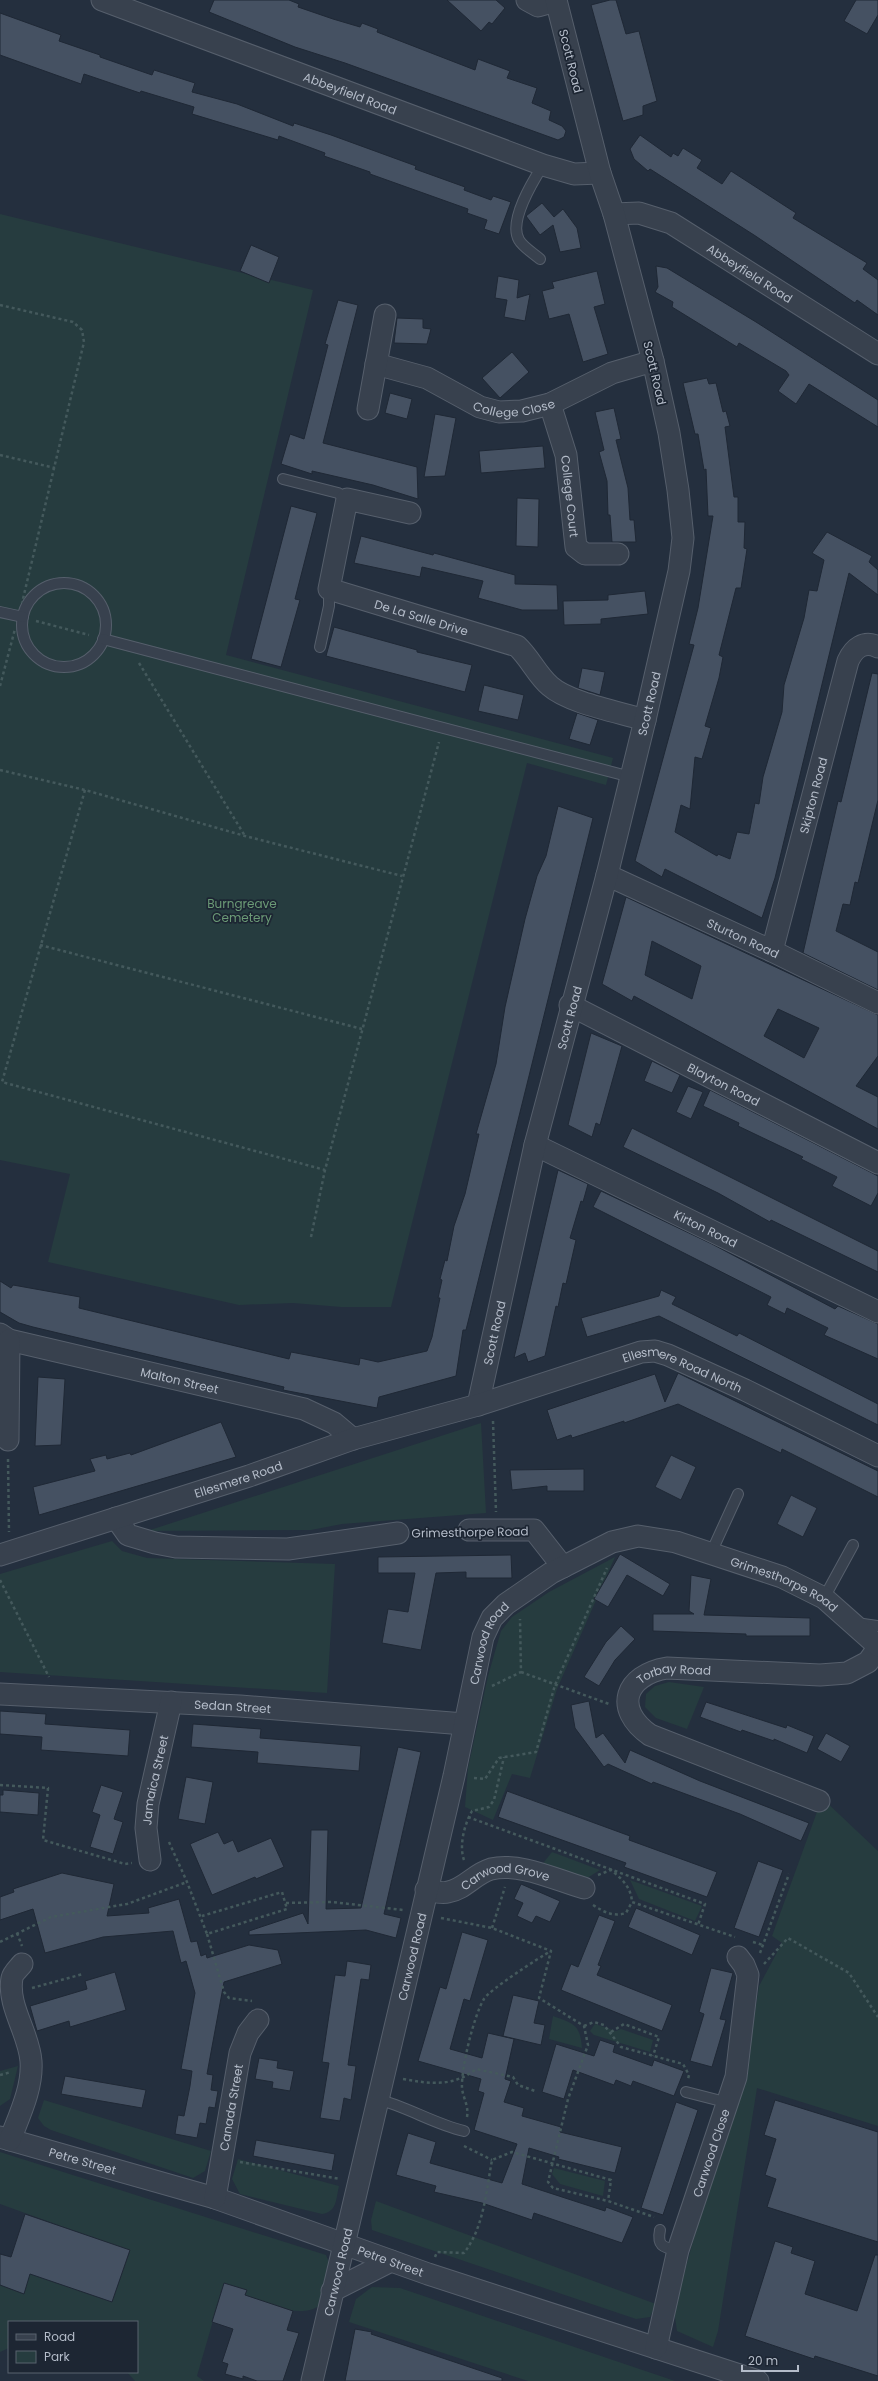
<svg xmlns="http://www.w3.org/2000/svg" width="878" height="2381" font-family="Poppins,sans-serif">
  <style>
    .green { fill: #263c3f }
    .building { fill: #455162; stroke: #1f2835; fill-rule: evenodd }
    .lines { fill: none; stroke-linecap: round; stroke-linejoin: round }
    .lane-casing { stroke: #565f6c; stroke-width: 12 }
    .street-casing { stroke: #565f6c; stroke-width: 23 }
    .path { stroke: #44595c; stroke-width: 2.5; stroke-dasharray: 3 3; stroke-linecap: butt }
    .lane { stroke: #38414e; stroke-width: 10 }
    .street { stroke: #38414e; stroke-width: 21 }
    .labels { text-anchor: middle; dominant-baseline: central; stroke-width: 3.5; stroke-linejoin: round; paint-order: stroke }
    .street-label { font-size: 12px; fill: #b4bcc9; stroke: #1d2633 }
    .park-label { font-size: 12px; fill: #6b9a76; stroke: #1d2633 }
  </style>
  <rect width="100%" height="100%" fill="#242f3e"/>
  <g class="green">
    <polygon points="0,214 313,290 226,655 613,758 606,785 527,763 391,1307 341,1307 293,1303 239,1305 48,1262 70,1174 0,1160"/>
    <polygon points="481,1423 486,1513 342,1524 311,1530 147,1531"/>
    <polygon points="112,1541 122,1551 147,1558 335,1564 327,1693 0,1672 0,1574"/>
    <polygon points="615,1557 557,1689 530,1778 512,1774 493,1820 465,1807 468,1768 488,1676 501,1631 512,1617 549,1592"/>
    <polygon points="669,1682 704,1687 687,1729 656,1718 645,1707 646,1694 655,1686"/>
    <polygon points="822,1798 878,1851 878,2126 757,2088 718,2331 713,2347 677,2331 674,2310 702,2209 744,2083 759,1986 782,1943 772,1936"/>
    <polygon points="552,1852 600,1870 584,1880 540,1867"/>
    <polygon points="630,1880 702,1906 695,1921 639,1899"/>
    <path d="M553 2016C574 2024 580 2024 582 2048L549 2039Z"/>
    <polygon points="595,2024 616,2031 621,2029 653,2040 650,2052 594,2035 590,2031"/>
    <polygon points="18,2066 10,2099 0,2106 0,2071"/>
    <polygon points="44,2100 211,2151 205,2171 193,2178 51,2130 44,2126 38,2118"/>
    <path d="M0 2152 326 2255 330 2265 322 2304C300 2321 268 2303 245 2295L246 2290 224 2283 197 2376 204 2381H135L127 2372H137V2322H9V2348L0 2352V2285L24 2294 30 2274 112 2302 130 2251 0 2204Z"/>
    <path d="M238 2159 339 2186C336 2199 337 2212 322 2214L240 2194 232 2179Z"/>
    <polygon points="554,2168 605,2181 603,2196 560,2184 552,2174"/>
    <polygon points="376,2201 656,2304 650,2317 636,2319 372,2230 371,2220"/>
    <polygon points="372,2287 400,2288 675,2381 528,2381 349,2322 356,2299"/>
  </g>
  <g class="building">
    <polygon points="214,0 289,0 299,4 298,7 333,19 360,27 362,23 378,29 377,32 475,70 478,59 510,71 507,78 537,88 532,103 551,111 549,120 562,126 566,131 564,137 558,140 345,63 295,47 209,12"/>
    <polygon points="447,0 496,0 505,8 492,24 489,22 481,31"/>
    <polygon points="610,0 616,0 626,34 639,31 657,101 643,106 643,115 623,121 591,5"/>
    <polygon points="856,0 878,0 878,15 867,34 844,21"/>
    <polygon points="0,13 61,35 59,41 100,55 100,57 152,75 154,70 195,83 192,92 237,104 293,126 294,123 331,135 416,166 415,169 465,187 464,190 491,200 493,196 511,202 499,234 484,229 487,220 467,213 468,209 370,174 370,172 324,156 325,153 279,136 278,140 192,114 194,107 141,91 140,93 84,74 81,84 0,55"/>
    <polygon points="640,135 671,157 673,153 678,156 683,148 702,160 697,168 722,184 731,171 796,213 793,218 867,263 863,269 878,280 878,315 857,300 855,303 754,235 650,169 648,171 634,159 630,149"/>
    <polygon points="542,203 554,217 563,209 577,228 581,248 560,252 553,225 540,235 526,216"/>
    <polygon points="251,245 279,257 269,283 240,271"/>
    <polygon points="656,266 667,268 756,322 878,400 878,427 809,384 796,404 778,391 789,375 786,371 739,343 737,347 672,307 673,302 655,292 658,287"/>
    <polygon points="597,271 605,304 594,307 608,354 583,362 569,314 549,319 542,291 554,288 552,282"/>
    <polygon points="498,276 519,280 517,298 530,294 525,321 504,317 507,300 495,298"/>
    <polygon points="338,300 358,305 323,443 417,467 418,499 373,485 312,471 312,474 281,464 290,434 304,439 328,345 325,344"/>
    <polygon points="397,318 423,319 423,328 431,329 427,344 394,343"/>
    <polygon points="512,352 529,372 500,398 482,378"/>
    <polygon points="707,378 709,384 716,383 723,412 726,411 730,426 725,427 734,497 738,497 738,522 745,522 744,548 747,549 741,588 736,588 719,655 723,657 719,678 705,726 711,728 702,759 695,757 690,809 681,805 675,832 717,856 718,854 730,859 737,832 749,834 755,803 759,804 763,777 782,712 784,685 804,618 809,590 817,591 824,560 812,553 827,532 872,556 869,562 878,570 878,595 849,573 775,878 762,918 665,869 662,877 635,861 694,645 689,644 698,608 713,516 708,516 706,469 704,470 698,434 695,434 683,383"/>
    <polygon points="390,393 412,399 407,419 385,413"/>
    <polygon points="614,408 621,439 616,440 628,488 630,520 634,520 636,542 612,542 610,515 608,515 607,481 599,452 604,450 595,412"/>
    <polygon points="435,414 456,418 445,476 424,477"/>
    <polygon points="543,446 545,468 481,473 479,451"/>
    <polygon points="517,498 539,499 538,547 516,546"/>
    <polygon points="291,506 317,513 295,599 300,600 281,667 251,659"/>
    <polygon points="361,536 433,555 434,553 515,575 515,584 557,585 558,610 522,610 478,598 483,581 422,567 420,577 354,563"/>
    <polygon points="645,591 648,614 601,619 601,624 564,625 563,601 608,600 608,595"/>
    <polygon points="334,627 417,650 417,652 472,665 465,692 326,656"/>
    <polygon points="582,668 605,672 600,695 578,688"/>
    <polygon points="872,673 878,674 878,800 858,883 855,882 850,905 843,904 836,931 878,952 878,990 803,953 838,801 841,802"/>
    <polygon points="484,685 524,695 518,720 478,711"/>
    <polygon points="577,713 598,720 590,745 569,739"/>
    <polygon points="558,806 593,818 466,1330 463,1330 456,1376 379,1397 377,1408 283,1390 284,1387 33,1327 19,1323 0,1312 0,1281 11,1288 13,1285 80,1297 79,1308 289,1359 291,1352 359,1365 360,1358 378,1362 427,1351 432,1337 440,1298 438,1298 442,1280 440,1279 445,1260 447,1261 454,1226 465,1194 479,1134 476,1134 496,1064 505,1007 525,919 537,876 546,856"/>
    <path d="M626 897 878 1015V1056L856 1086 878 1097V1129L634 996 632 1001 602 984ZM652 941 701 966 692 999 645 975ZM778 1009 819 1028 804 1058 764 1036Z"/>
    <polygon points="591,1033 622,1046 600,1125 596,1123 592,1137 568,1125"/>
    <polygon points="652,1061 680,1075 672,1093 644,1081"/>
    <polygon points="688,1086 703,1092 691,1119 676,1112"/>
    <polygon points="710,1090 878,1176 878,1193 871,1206 832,1186 837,1177 801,1159 803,1157 738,1126 739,1123 703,1106"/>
    <polygon points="632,1128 878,1251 878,1272 771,1220 770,1222 718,1193 623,1147"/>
    <polygon points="558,1170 588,1184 583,1202 581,1201 570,1238 576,1240 566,1284 563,1283 558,1307 556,1306 545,1356 528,1362 525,1353 514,1358"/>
    <polygon points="601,1191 712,1244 835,1309 838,1306 878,1324 878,1359 824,1335 828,1328 787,1308 785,1314 767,1305 771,1297 593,1207"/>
    <polygon points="661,1290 676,1297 672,1304 737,1336 739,1333 878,1404 878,1425 659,1316 587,1337 581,1318 659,1296"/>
    <polygon points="678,1373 878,1471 878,1497 782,1449 781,1453 678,1404 624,1423 624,1421 572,1438 571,1435 557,1440 547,1410 655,1374 665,1402"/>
    <polygon points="38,1377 65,1379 61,1445 35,1446"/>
    <polygon points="221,1422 236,1457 39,1515 33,1487 95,1471 90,1459 106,1455 107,1459 130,1453 131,1455"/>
    <polygon points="671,1455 696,1467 681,1500 655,1487"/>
    <polygon points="584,1469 584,1491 547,1491 547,1486 512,1490 510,1470"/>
    <polygon points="791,1495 817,1508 803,1537 777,1524"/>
    <polygon points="620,1554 670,1584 663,1596 627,1575 608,1607 594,1599"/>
    <polygon points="511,1555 512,1578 466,1578 466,1572 436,1573 421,1650 382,1643 388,1609 408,1612 415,1573 378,1573 378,1557"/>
    <polygon points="691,1575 711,1579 704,1615 810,1618 810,1636 746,1636 746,1634 653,1631 653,1614 694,1614 689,1611"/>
    <polygon points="621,1626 635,1639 615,1660 599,1686 584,1677 606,1642"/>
    <polygon points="589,1701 596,1738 603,1733 625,1763 630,1750 700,1781 809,1823 801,1841 740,1814 653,1782 652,1784 608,1764 604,1767 575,1728 571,1705"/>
    <polygon points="706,1702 786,1728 787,1725 814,1736 807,1753 774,1739 774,1741 742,1730 741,1732 700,1717"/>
    <polygon points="0,1711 46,1714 45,1724 130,1730 128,1756 41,1750 42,1737 0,1734"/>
    <polygon points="193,1724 261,1729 260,1738 361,1746 359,1771 257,1763 258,1752 191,1747"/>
    <polygon points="826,1733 850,1746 841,1762 817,1749"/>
    <polygon points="398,1747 421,1752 384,1914 401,1918 396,1938 366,1930 249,1935 249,1931 303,1913 308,1924 311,1830 328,1830 326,1909 361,1908"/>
    <polygon points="186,1777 213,1782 205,1824 178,1819"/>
    <polygon points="101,1785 123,1792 114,1819 123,1822 113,1854 90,1847 100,1815 92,1812"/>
    <polygon points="3,1790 39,1793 38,1815 0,1812 0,1795 3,1795"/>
    <polygon points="507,1791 630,1836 629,1840 717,1872 707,1897 624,1867 626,1863 498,1817"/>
    <polygon points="218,1832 224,1844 233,1840 238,1852 271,1838 284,1867 256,1879 255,1877 212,1895 190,1844"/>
    <polygon points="758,1861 783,1870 759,1937 734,1928"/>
    <polygon points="62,1873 114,1884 107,1916 149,1913 148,1908 179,1899 191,1942 197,1941 201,1956 206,1954 207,1958 249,1945 278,1950 282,1964 224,1982 207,2074 213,2075 211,2090 218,2091 215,2108 209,2107 206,2124 200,2123 197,2138 175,2134 178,2115 184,2116 190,2086 192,2071 181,2069 195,1993 186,1961 181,1963 173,1931 103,1937 45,1953 33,1909 0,1920 0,1897 14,1892 13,1889"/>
    <polygon points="521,1884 560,1901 550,1922 536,1916 532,1923 517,1916 523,1903 514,1899"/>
    <polygon points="636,1908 700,1935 692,1955 628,1927"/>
    <polygon points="599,1915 615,1921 598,1965 601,1966 597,1975 672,2005 662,2031 561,1990 571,1964 578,1967"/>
    <polygon points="462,1932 488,1940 470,2001 464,1999 450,2049 482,2058 488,2033 514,2039 505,2079 511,2081 504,2102 524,2108 522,2116 561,2127 560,2132 622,2147 615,2173 558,2159 559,2157 529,2148 522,2184 605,2211 606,2207 633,2217 622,2243 534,2213 532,2220 482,2203 434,2192 436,2186 396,2175 408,2133 436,2142 430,2163 502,2183 517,2144 474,2130 484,2093 478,2091 481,2079 418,2061 440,1987 446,1989"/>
    <polygon points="347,1961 371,1965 369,1980 361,1979 348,2065 356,2066 351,2100 344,2098 340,2121 320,2118 329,2063 322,2062 335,1975 345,1976"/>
    <polygon points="711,1968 733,1973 720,2019 726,2020 712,2067 690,2061 704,2014 699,2012"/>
    <polygon points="115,1972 126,2010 70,2027 69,2021 37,2031 30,2006 87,1989 85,1981"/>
    <polygon points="513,1995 539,2001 534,2023 545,2025 541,2045 503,2036"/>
    <polygon points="600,2040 615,2045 613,2052 652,2066 654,2060 684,2071 674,2096 633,2081 631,2086 616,2080 614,2085 573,2070 564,2099 542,2092 556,2044 594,2056"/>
    <polygon points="259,2058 278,2061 277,2068 294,2071 290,2091 272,2088 273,2082 255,2079"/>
    <polygon points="65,2076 146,2090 142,2108 61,2094"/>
    <polygon points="775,2100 878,2132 878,2242 767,2207 776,2179 765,2175 776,2139 764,2135"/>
    <polygon points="676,2102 698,2110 663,2215 641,2208"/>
    <polygon points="256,2140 335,2154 332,2171 253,2156"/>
    <polygon points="25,2214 130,2250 112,2302 30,2274 24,2294 0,2285 0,2254 11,2257"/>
    <polygon points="775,2241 793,2247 791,2253 815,2261 805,2294 857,2311 875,2255 878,2255 878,2376 815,2356 814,2359 745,2336"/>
    <polygon points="224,2283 247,2290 245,2295 293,2311 287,2330 299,2333 283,2381 257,2381 243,2376 243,2379 225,2374 228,2364 222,2362 233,2329 212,2322"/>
    <polygon points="355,2329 372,2332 371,2334 502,2378 502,2381 345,2381"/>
  </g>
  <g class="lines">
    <defs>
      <g id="lane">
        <path d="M540 259C533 253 523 247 519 240 508 221 533 181 543 165"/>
        <polyline points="283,479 338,493 347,499"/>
        <circle cx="64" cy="625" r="42"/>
        <polyline points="0,612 23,617"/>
        <polyline points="103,639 631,777"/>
        <polyline points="320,647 329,606 329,589"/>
        <polyline points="711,1553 738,1494"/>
        <polyline points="824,1598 853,1545"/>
        <polyline points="856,1623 878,1626"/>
        <polyline points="686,2092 729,2103"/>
        <path d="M377 2099C408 2107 434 2124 464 2131"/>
        <path d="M660 2230C657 2245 662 2248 678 2250"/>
      </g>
      <g id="street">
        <path id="s1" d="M102 0 543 165 574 174 600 173"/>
        <polyline points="527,0 538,6 556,1"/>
        <path id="s2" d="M614 214 639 213 671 223 878 354"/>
        <path id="s3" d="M376 364 427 378 480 407 499 412 522 411 550 404 612 373 653 361"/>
        <path id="s4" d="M550 404 566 455 576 547 585 554H618"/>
        <polyline points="368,409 385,315"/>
        <path id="s5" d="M410 513 347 499 329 589 517 646C530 658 537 675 550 686 569 703 619 712 645 720"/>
        <path id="s6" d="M607 875 772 951 878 1003"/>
        <path id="s7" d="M772 951 848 661C854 648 864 640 878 647"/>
        <path id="s8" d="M570 1005 878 1163"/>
        <path id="s9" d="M535 1145 878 1312"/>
        <path id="s10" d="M0 1334 9 1340 304 1409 334 1423 353 1439"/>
        <path id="s11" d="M478 1405 535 1145 607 875 645 720 679 571 683 538 678 490 669 433 653 361 614 214 600 173 556 0"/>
        <polyline points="8,1440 9,1340"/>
        <polyline points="116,1518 128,1535 155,1543 176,1547 288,1549 398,1533"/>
        <polyline points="469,1530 534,1530 563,1567"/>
        <path id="s12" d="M0 1555 249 1476 353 1439 478 1405 641 1352 655 1351 668 1355 745 1390 878 1456"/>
        <path id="s13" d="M0 1694 240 1706 464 1724"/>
        <path id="s14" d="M819 1801 650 1735C613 1709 625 1675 667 1668L820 1675 847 1673 868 1662 878 1648"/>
        <path id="s15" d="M150 1860 146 1828 148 1804 171 1702"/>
        <path id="s16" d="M426 1890C433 1891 441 1894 448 1892 465 1889 474 1874 491 1869 520 1862 556 1880 584 1888"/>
        <path id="s17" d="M0 2137 215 2198 428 2274 758 2381"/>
        <path d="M10 2140C19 2116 33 2088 31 2061 29 2033 7 2006 12 1978 13 1973 19 1968 22 1964"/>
        <path id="s18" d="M215 2198 240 2053 248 2033 258 2020"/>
        <polyline points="332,2291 391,2261"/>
        <path id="s19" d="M656 2348 678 2250 736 2077 748 1975 744 1965 738 1957"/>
        <path id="s20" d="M312 2381 454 1776 483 1637 492 1618 506 1604 551 1573 612 1542 638 1536 676 1542 782 1577 824 1598 878 1646"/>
      </g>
    </defs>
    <use href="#lane" class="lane-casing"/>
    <use href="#street" class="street-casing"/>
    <g class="path">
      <polyline points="0,305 73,322 82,330 84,342 22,603"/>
      <polyline points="0,455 55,468"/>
      <polyline points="36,621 89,635"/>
      <polyline points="139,663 245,836"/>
      <polyline points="0,686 15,629"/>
      <polyline points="0,770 85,790 245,836 402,876"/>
      <polyline points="85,790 2,1082 325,1170"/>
      <polyline points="40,945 362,1029"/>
      <polyline points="311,1237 325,1170 439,742"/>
      <polyline points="493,1421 496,1512"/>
      <polyline points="8,1459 9,1532"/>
      <polyline points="418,1532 450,1531"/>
      <polyline points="0,1580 49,1677"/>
      <polyline points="521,1672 609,1704"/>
      <polyline points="492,1686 521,1672 520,1619"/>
      <polyline points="474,1778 485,1779 499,1758 536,1752 555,1685 607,1568"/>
      <polyline points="0,1785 48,1788 43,1840 125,1864 132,1863"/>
      <polyline points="468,1817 705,1904 698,1925"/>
      <polyline points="169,1842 187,1882 207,1934 287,1909 282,1892 202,1916"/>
      <path d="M464 1860C459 1846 464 1825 472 1811L489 1807 494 1800 504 1757"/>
      <path d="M598 1875 611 1870C622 1879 631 1887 632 1902"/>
      <polyline points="286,1903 332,1902 403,1910"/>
      <path d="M593 1905C604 1912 613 1917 626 1913L632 1902 735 1937"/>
      <polyline points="441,1918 492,1928 551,1951 539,1998 584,2026 588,2045 568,2099 548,2182 553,2188 608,2201 654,2217"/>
      <polyline points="492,1928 505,1887"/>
      <polyline points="17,1933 22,1946"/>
      <polyline points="207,1934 224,1992 229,1998 252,2001"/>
      <polyline points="0,1942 51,1917 127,1904 187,1882"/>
      <polyline points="753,1942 763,1945"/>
      <polyline points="760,1953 789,1874"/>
      <polyline points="764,1964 788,1938 849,1973 878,2017"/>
      <polyline points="32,1988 83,1974"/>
      <polyline points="584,2026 594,2022 604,2025 621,2047 683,2064 689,2075 688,2079"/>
      <polyline points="611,2032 624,2024 659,2037 653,2056"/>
      <polyline points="0,2075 11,2072"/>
      <path d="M403 2079C431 2084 453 2087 476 2069L513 2077 518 2085 535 2091"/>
      <path d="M467 2117C469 2106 463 2098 462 2088 461 2068 474 2015 484 1999 489 1990 540 1957 551 1951"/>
      <polyline points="464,2146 492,2160"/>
      <polyline points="240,2162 340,2179"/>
      <path d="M435 2257 437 2252 464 2253C484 2227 486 2192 492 2160L512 2152 611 2180 608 2201"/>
    </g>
    <use href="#lane" class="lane"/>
    <use href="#street" class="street"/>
  </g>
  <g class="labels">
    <g class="street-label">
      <text transform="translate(571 61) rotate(76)">Scott Road</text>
      <text stroke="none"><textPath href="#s1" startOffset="265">Abbeyfield Road</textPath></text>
      <text stroke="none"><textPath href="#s2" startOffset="152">Abbeyfield Road</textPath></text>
      <text transform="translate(655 373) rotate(77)">Scott Road</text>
      <text stroke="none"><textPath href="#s3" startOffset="148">College Close</textPath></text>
      <text stroke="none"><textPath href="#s4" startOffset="95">College Court</textPath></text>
      <text stroke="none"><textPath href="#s5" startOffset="253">De La Salle Drive</textPath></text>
      <text stroke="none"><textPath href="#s11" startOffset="722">Scott Road</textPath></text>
      <text stroke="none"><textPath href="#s7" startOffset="161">Skipton Road</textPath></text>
      <text stroke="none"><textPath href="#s6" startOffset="150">Sturton Road</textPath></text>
      <text stroke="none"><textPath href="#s11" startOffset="398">Scott Road</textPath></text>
      <text stroke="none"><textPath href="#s8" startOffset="173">Blayton Road</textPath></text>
      <text stroke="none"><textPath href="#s9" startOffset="190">Kirton Road</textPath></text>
      <text stroke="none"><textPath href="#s11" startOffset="74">Scott Road</textPath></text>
      <text stroke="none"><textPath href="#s12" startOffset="717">Ellesmere Road North</textPath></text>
      <text stroke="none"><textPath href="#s10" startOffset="186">Malton Street</textPath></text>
      <text stroke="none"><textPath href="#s12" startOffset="250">Ellesmere Road</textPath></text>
      <text transform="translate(470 1532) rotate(-1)">Grimesthorpe Road</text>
      <text stroke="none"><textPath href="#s20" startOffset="1109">Grimesthorpe Road</textPath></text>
      <text stroke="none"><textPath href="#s20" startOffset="760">Carwood Road</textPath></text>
      <text stroke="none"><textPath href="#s14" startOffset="285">Torbay Road</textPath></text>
      <text stroke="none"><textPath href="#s13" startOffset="233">Sedan Street</textPath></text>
      <text stroke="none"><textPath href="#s15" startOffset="81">Jamaica Street</textPath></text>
      <text stroke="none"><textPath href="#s16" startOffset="84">Carwood Grove</textPath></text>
      <text stroke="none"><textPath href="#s20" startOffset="436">Carwood Road</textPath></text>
      <text stroke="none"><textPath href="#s18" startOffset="92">Canada Street</textPath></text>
      <text stroke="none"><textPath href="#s19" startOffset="203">Carwood Close</textPath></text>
      <text stroke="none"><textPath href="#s17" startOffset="86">Petre Street</textPath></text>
      <text stroke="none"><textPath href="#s17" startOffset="410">Petre Street</textPath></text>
      <text stroke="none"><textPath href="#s20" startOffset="112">Carwood Road</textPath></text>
    </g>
    <g class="park-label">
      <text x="242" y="903">Burngreave<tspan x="242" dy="14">Cemetery</tspan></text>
    </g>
  </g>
  <rect x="8" y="2321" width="130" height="52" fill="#1d2633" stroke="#59626f"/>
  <rect x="16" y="2334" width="20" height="6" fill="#38414e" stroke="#59626f"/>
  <text x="44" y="2341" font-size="12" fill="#b4bcc9">Road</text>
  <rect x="16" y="2351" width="20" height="12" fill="#263c3f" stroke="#59626f"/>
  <text x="44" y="2361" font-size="12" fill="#b4bcc9">Park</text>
  <path d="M742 2365v6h56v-6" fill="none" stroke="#b4bcc9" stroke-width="2"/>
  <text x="748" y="2365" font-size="12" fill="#b4bcc9" stroke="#1d2633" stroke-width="3" paint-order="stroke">20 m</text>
</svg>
